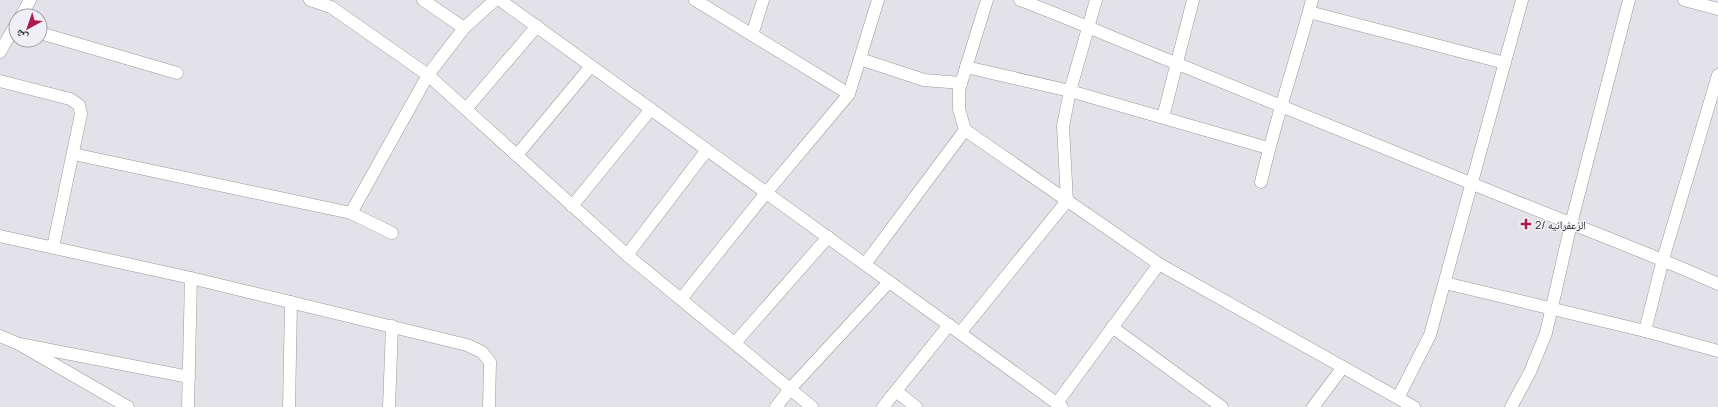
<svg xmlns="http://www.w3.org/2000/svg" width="1718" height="407" font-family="Manrope,'Noto Naskh Arabic',sans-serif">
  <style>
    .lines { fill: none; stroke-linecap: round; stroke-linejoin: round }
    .minor-casing { stroke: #9a999e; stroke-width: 13 }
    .minor { stroke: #fff; stroke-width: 12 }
    .poi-dot { fill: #ac1a4e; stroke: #f0eff5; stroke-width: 1.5 }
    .labels { text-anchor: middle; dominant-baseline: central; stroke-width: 3; stroke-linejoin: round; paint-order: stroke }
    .poi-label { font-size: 11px; fill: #2c2c2e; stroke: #f0eff5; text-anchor: start }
  </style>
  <rect width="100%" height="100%" fill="#e3e2e8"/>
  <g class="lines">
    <defs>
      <g id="minor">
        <polyline points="310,0 331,7 428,75 627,255 812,407"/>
        <polyline points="423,0 464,28"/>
        <polyline points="500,0 1062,407"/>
        <polyline points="695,0 849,94"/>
        <polyline points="987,0 959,90 959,109 965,130 1159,264 1414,407"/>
        <path d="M1020 0C1073 20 1125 43 1178 64 1277 104 1375 144 1473 184 1554 218 1638 248 1718 284"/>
        <polyline points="1684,0 1718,9"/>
        <polyline points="1309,12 1505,63"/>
        <polyline points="21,16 30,0"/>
        <polyline points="40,33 177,73"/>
        <polyline points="752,35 763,0"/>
        <polyline points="0,52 16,24"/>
        <polyline points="860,59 924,80 961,83"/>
        <polyline points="966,67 1070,91 1268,148"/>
        <polyline points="0,81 70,99 79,105 81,114 53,247"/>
        <polyline points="466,109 537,26"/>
        <polyline points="1163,117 1193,0"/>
        <polyline points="73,154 351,213 392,233"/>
        <polyline points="517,155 591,66"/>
        <path d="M1261 182C1275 121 1296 61 1312 0"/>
        <polyline points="572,206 651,109"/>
        <polyline points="351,213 428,75 464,28 495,0"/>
        <polyline points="0,236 191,278 467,345 482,352 490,362 489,407"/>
        <polyline points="627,255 707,150"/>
        <polyline points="865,264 965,130"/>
        <polyline points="1445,283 1645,331 1718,351"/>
        <polyline points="681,299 766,193 849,94 878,0"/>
        <polyline points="1112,327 1222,407"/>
        <polyline points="1645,331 1663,259 1718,75"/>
        <polyline points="960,333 1067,201 1063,126 1070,91 1096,0"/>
        <polyline points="0,336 19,344 128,407"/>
        <polyline points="735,343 828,237"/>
        <polyline points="19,344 189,377"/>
        <polyline points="896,391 916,407"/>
        <polyline points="1398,398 1430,335 1522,0"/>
        <polyline points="1057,403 1159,264"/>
        <polyline points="188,407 191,278"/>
        <polyline points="289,407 291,302"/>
        <polyline points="389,407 392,326"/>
        <polyline points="776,407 790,389 889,282"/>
        <polyline points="883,407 949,325"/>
        <polyline points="1313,407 1343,367"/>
        <polyline points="1511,407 1530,372 1546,333 1571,224 1629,0"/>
      </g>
    </defs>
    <use href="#minor" class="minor-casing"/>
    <use href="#minor" class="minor"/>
  </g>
  <path class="poi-dot" d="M1524 218h4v4h4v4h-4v4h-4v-4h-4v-4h4z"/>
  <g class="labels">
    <g class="poi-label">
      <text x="1535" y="224">الزعفرانيه /2</text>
    </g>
  </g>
  <g transform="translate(28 28) rotate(220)"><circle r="19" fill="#f0eff5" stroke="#a2a1a5"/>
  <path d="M0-3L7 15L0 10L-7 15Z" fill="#ac1a4e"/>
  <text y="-6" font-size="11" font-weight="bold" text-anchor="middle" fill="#2c2c2e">ش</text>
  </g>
</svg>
